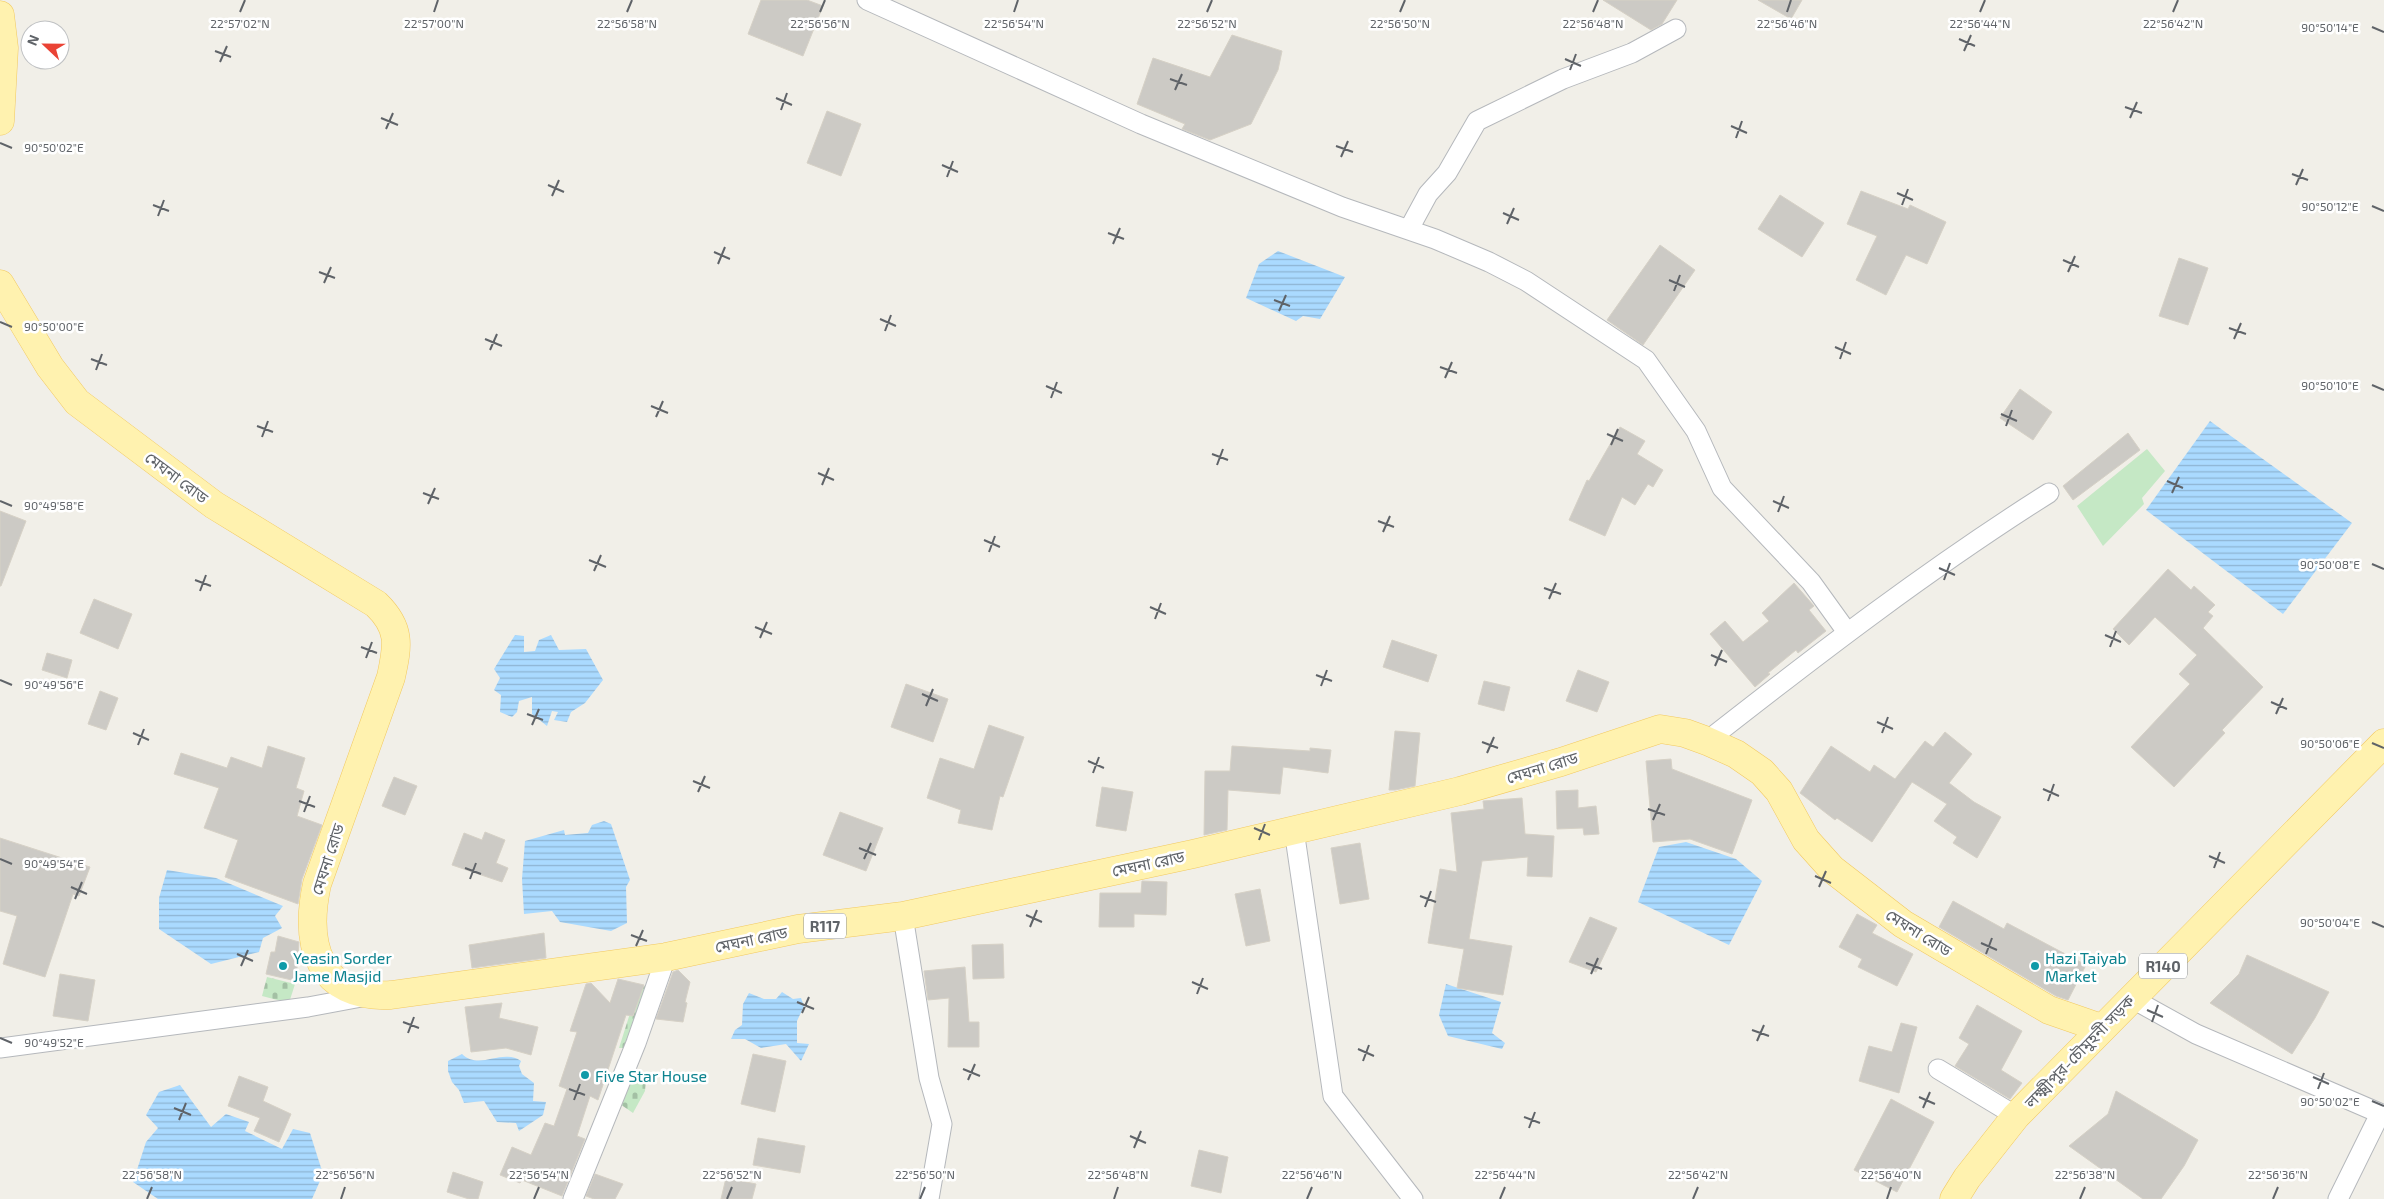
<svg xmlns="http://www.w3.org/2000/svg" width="2384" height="1199" font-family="'Exo 2','Noto Sans Bengali',sans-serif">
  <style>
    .green { fill: #c5e8c5 }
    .cemetery { fill: url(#cemetery-stones) }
    .water { fill: url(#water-rules) }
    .building { fill: #cccac5; stroke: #d6d1c6 }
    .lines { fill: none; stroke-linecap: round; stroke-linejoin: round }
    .street-casing { stroke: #b5b8bc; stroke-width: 21 }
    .primary-casing { stroke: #f2c960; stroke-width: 29 }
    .street { stroke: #fff; stroke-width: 19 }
    .primary { stroke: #fff2af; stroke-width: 28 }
    .ticks { fill: none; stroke: #5f6368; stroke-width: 2 }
    .culture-dot { fill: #0f9aa8; stroke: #fff; stroke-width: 2 }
    .labels { text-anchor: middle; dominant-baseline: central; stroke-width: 5; stroke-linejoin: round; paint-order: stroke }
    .shield { fill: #fff; stroke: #8f9295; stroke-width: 1 }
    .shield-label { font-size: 15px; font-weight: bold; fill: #5f6368 }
    .street-label { font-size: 16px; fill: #5f6368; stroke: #fff }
    .culture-label { font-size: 16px; fill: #0d838f; stroke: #fff; text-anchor: start }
    .ticks-label { font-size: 12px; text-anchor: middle; fill: #5f6368; stroke: #fff; stroke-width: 5; stroke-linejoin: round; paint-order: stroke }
  </style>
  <defs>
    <pattern id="cemetery-stones" width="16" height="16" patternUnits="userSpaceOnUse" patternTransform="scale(1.25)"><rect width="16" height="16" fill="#c5e8c5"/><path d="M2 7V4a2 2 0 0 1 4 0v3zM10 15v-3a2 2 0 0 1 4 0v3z" fill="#a3c0a4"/></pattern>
    <pattern id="water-rules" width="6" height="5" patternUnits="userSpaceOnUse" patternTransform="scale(1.25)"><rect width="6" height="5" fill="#aadaff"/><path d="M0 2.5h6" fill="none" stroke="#8eb4d2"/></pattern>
  </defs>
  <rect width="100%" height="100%" fill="#f1efe8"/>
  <polygon class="green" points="2147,449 2165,471 2142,498 2144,504 2103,546 2077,506"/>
  <g class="cemetery">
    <polygon points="267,977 295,984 289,1003 262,996"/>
    <polygon points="639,985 651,988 629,1048 619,1048"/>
    <polygon points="634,1069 646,1079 645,1091 633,1113 620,1104"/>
  </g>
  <g class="water">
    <polygon points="1278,251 1345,277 1320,319 1303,316 1296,321 1246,298 1259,264"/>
    <polygon points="2210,421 2352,523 2283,614 2146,510"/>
    <polygon points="515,635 524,636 524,652 535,651 539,640 551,635 559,650 586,649 603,680 585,703 571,712 567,722 554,720 558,712 552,711 547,726 532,714 532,697 519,701 517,712 512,717 500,712 501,695 494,690 500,678 494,669"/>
    <polygon points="604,821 611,824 630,880 626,887 627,923 611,931 560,922 552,911 524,914 522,879 525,841 564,830 565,835 588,833 592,825"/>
    <polygon points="1686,842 1736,859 1762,881 1729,945 1638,902 1659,847"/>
    <polygon points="167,870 216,878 283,906 275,916 282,928 263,938 259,952 211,964 159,929 159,898"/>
    <polygon points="1446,984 1501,1002 1492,1033 1505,1043 1502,1049 1448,1036 1439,1015"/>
    <polygon points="782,992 793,999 801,998 804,1006 797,1021 797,1043 809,1044 801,1061 786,1044 761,1048 745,1039 731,1039 735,1030 742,1025 743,1004 749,993 764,999 776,999"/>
    <path d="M462 1054C480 1071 501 1048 521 1061L519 1066 522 1074 534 1083 533 1101 546 1102 543 1115 519 1131 516 1123 497 1122 484 1101 464 1103 459 1090 452 1082 448 1071V1061Z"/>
    <polygon points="180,1085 211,1127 226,1114 249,1122 245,1131 282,1149 293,1129 310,1133 323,1174 312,1199 158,1199 133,1182 146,1142 158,1128 146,1115 159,1092"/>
  </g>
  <g class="building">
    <polygon points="761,0 807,0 823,6 803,56 748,34"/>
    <polygon points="1603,0 1677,0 1662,24 1651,30"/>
    <polygon points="1758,0 1802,0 1791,19"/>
    <polygon points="1232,35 1282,51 1278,70 1251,124 1210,140 1182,129 1185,124 1137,104 1153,58 1210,77"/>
    <polygon points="827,111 861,124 841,176 807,163"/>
    <polygon points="1861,191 1908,209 1910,205 1946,222 1927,264 1906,255 1886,295 1856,280 1877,236 1847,224"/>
    <polygon points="1780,195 1824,223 1802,257 1758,229"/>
    <polygon points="1660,245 1695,270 1643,345 1607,320"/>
    <polygon points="2179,258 2208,268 2188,325 2159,316"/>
    <polygon points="2020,389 2052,412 2033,440 2000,418"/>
    <polygon points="1620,427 1645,441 1637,454 1663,470 1653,487 1648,484 1635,505 1622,497 1605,536 1569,520 1587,480 1589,481"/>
    <polygon points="2128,433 2140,450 2073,500 2063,486"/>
    <polygon points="0,511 26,521 1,586 0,586"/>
    <polygon points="2168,569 2191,590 2194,586 2215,605 2208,612 2213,616 2203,628 2263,687 2222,730 2225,733 2174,787 2131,747 2190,684 2179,674 2197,655 2155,617 2129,645 2113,629"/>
    <polygon points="1794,583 1814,606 1809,610 1826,631 1798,653 1796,650 1768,673 1770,674 1755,687 1710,634 1725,621 1743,642 1769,621 1762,613"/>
    <polygon points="94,599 132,614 118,649 80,633"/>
    <polygon points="1392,640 1437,655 1428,682 1383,667"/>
    <polygon points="47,653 72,660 67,678 42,670"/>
    <polygon points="1578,670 1609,682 1597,712 1566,701"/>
    <polygon points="1484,681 1510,687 1504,711 1478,704"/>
    <polygon points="906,684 948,699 933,742 891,727"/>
    <polygon points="100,691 118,698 106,730 88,724"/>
    <polygon points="989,725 1024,737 1003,797 1000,796 992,830 958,823 961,810 927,798 940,758 974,769"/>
    <polygon points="1395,731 1420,733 1415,786 1395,790 1389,790"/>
    <polygon points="1945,732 1972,754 1949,783 1974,802 2001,817 1977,858 1953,843 1957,837 1934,821 1947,804 1912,782 1872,842 1837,818 1835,820 1800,793 1831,746 1870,772 1874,765 1895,779 1925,741 1933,747"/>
    <polygon points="268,746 305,758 296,788 304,791 297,816 322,825 302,879 298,904 225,877 238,840 204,828 219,788 174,774 181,753 227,768 231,757 262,768"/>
    <polygon points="1232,746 1310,751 1310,748 1331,750 1328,773 1283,767 1280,794 1228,790 1227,830 1204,835 1205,771 1230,771"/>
    <polygon points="1671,759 1672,769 1752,800 1732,854 1690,839 1653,842 1646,761"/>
    <polygon points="394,777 417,786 405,815 382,806"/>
    <polygon points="1102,787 1133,792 1126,831 1096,826"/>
    <polygon points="1578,790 1578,808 1596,806 1599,834 1584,835 1583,828 1557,829 1556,791"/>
    <polygon points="1522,798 1525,834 1554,836 1552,877 1527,876 1528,857 1482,861 1469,939 1512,946 1503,995 1457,988 1464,949 1428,943 1440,869 1457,872 1451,813 1484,809 1483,801"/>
    <polygon points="840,812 883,828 866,871 823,855"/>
    <polygon points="485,832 505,840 496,863 508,868 502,882 452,865 464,833 482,840"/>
    <polygon points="0,838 90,867 79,896 73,894 45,977 3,964 17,916 0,911"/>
    <polygon points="1360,843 1369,899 1340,904 1331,848"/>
    <polygon points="1142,881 1167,882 1166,915 1134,914 1134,927 1099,927 1100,893 1141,893"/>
    <polygon points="1260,889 1270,941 1246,946 1235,894"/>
    <polygon points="1953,901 2004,929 2007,923 2086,965 2068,1000 2056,996 1939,927"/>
    <polygon points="1857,914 1877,925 1872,933 1913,954 1897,986 1858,967 1862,959 1839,947"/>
    <polygon points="1590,917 1617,928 1596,972 1569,962"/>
    <polygon points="544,933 546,958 472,968 469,945"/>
    <polygon points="278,936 299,942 296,981 266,974 271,952 275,952"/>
    <polygon points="1003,944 1004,978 973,979 972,945"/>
    <polygon points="2247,955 2329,992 2315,1018 2292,1054 2210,1003 2239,974"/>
    <polygon points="965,967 969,1022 979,1022 979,1047 948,1047 949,998 928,1000 924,971"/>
    <polygon points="678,970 690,982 685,1002 687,1003 683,1022 656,1019 673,972"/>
    <polygon points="60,974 95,980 88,1021 53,1016"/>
    <polygon points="618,979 644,985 633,1016 626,1015 598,1100 590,1096 577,1136 585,1139 562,1196 522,1180 520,1183 500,1175 512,1147 531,1155 545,1123 554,1126 567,1089 559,1086 577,1032 570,1031 586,984 591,983 610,1003"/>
    <polygon points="502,1003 499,1018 538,1027 531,1055 506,1048 471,1052 465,1007"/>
    <polygon points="1977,1005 2022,1031 2001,1070 2022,1083 2010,1099 1955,1066 1969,1044 1959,1038"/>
    <polygon points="1901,1023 1917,1027 1899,1093 1859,1081 1869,1046 1892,1052"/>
    <polygon points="753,1054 786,1061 775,1112 741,1104"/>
    <polygon points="239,1076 268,1087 263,1101 291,1114 279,1142 254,1131 260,1118 228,1106"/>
    <polygon points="2116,1091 2198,1140 2184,1166 2161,1199 2143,1199 2069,1146 2108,1114"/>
    <polygon points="1891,1099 1934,1122 1897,1192 1854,1170"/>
    <polygon points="758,1138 805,1146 800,1173 753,1165"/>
    <polygon points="1199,1150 1228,1157 1221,1193 1191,1186"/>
    <polygon points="453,1172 483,1182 478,1199 469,1199 447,1192"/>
    <polygon points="595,1174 623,1184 615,1199 594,1199 586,1196"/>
    <polygon points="726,1178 756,1184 752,1199 721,1199"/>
  </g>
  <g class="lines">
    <defs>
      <g id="street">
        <polyline points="867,0 1141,124 1342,207 1435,239 1489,262 1526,281 1646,360 1696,431 1722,488 1811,582 1847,632"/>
        <polyline points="1409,229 1428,194 1447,173 1477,121 1563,79 1632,53 1676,29"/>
        <path d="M1707 741C1818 654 1930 568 2049 493"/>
        <polyline points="1294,830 1333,1096 1413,1199"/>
        <polyline points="903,916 929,1078 942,1124 929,1199"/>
        <polyline points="2131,998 2196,1034 2384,1115"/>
        <polyline points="0,1048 308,1007 367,996"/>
        <polyline points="1938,1069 2016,1116"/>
        <polyline points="573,1199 636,1043 666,957"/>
        <polyline points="2338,1199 2380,1114"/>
      </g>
      <g id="primary">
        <polyline points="0,15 4,48 0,121"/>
        <path d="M0 284 50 367 77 402 214 505 376 604C401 628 398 645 391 677L317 884C304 944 318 999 391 995L666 957 798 929 903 916 1193 854 1460 791 1561 762 1660 729 1685 733 1707 741 1736 754 1762 772 1779 791 1806 840 1832 869 1903 924 2049 1010 2101 1028"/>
        <polyline points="1954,1199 1967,1178 2016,1116 2384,743"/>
      </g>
    </defs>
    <use href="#street" class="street-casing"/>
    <use href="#primary" class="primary-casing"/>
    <use href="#street" class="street"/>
    <use href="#primary" class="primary"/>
  </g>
  <path class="ticks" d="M240 12 245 0M434 12 438 0M627 12 632 0M820 12 825 0M1014 12 1018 0M1207 12 1212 0M1400 12 1405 0M1593 12 1598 0M1787 12 1791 0M1980 12 1985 0M2173 12 2178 0M2372 27 2384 32M1959 39 1975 46M215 51 231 57M1964 51 1971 35M1565 59 1581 66M220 62 227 46M1570 70 1576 54M1170 79 1187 85M1175 90 1182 74M776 98 792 105M2125 107 2142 113M781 110 787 93M381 118 398 125M2130 118 2137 102M1731 126 1747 133M386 129 393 113M1736 138 1742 121M0 143 12 148M1336 146 1353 152M1341 157 1348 141M942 165 958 172M2292 174 2308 180M947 177 953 161M548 185 564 192M2296 185 2303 169M1897 193 1913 200M552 196 559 180M153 205 169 211M1902 205 1908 189M2372 206 2384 211M1503 213 1519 220M158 216 164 200M1507 224 1514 208M1108 233 1124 239M1113 244 1120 228M714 252 730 259M2063 260 2079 267M718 264 725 247M319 272 335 278M2068 272 2075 256M1669 280 1685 287M324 283 331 267M1674 291 1680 275M1274 300 1290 306M1279 311 1286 295M880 319 896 326M0 322 12 327M2229 328 2246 334M885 331 891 315M485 339 502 346M2234 339 2241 323M1835 347 1851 354M490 350 497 334M91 359 107 365M1840 359 1846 342M1440 367 1457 373M96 370 102 354M1445 378 1452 362M2372 385 2384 390M1046 386 1062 393M1051 398 1057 382M651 406 668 413M2001 414 2017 421M656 417 663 401M257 426 273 432M2006 426 2012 410M1607 434 1623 441M262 437 268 421M1611 445 1618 429M1212 454 1228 460M1217 465 1223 449M818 473 834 480M2167 481 2183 488M822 485 829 468M423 493 439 499M2172 493 2179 477M0 501 12 506M1773 501 1789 508M428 504 435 488M1778 512 1784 496M1378 521 1394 527M1383 532 1390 516M984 540 1000 547M989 552 995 536M589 560 606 567M2372 564 2384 569M1939 568 1955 575M594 571 601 555M195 580 211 586M1944 580 1950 563M1544 588 1561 594M200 591 206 575M1549 599 1556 583M1150 607 1166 614M1155 619 1161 603M755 627 772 634M2105 635 2121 642M760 638 767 622M361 647 377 653M2110 647 2116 631M1711 655 1727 662M366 658 372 642M1715 666 1722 650M1316 675 1332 681M0 680 12 685M1321 686 1327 670M922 694 938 701M2271 702 2287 709M926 706 933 689M527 714 543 720M2276 714 2283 698M1877 722 1893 729M532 725 539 709M133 733 149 740M1882 733 1888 717M1482 742 1498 748M2372 743 2384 748M138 745 144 729M1487 753 1494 737M1088 761 1104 768M1093 773 1099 757M693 781 710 788M2043 789 2059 796M698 792 705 776M299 801 315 807M2048 801 2054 784M1648 809 1665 815M304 812 310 796M1653 820 1660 804M1254 828 1270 835M1259 840 1265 824M859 848 876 855M2209 856 2225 863M0 859 12 864M864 859 871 843M465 868 481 874M2214 868 2220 852M1815 876 1831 883M470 879 476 863M71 887 87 894M1819 887 1826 871M1420 896 1436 902M75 899 82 882M1425 907 1431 891M1026 915 1042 922M2372 922 2384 927M1030 927 1037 910M631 935 647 941M1981 943 1997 950M636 946 643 930M237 954 253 961M1986 954 1992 938M1586 963 1602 969M241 966 248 950M1591 974 1598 958M1192 982 1208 989M1197 994 1203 978M797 1002 814 1009M2147 1010 2163 1017M802 1013 809 997M403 1022 419 1028M2152 1022 2158 1005M1752 1030 1769 1036M408 1033 414 1017M0 1038 12 1043M1757 1041 1764 1025M1358 1049 1374 1056M1363 1061 1369 1045M963 1069 980 1076M2313 1077 2329 1084M968 1080 975 1064M569 1089 585 1095M2318 1089 2324 1073M1919 1097 1935 1104M574 1100 580 1084M2372 1101 2384 1106M174 1108 191 1115M1923 1108 1930 1092M1524 1117 1540 1123M179 1120 186 1103M1529 1128 1535 1112M1130 1136 1146 1143M1134 1148 1141 1131M147 1199 152 1187M341 1199 345 1187M534 1199 539 1187M727 1199 732 1187M920 1199 925 1187M1114 1199 1118 1187M1307 1199 1312 1187M1500 1199 1505 1187M1693 1199 1698 1187M1887 1199 1891 1187M2080 1199 2085 1187M2273 1199 2278 1187"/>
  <g class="culture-dot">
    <circle cx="283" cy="966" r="5"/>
    <circle cx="2035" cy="966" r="5"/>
    <circle cx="585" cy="1075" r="5"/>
  </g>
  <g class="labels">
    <g class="shield">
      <rect x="804" y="913.5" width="42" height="25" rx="4"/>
      <rect x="2139" y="953.5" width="48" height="25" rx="4"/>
    </g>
    <g class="shield-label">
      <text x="825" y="926">R117</text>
      <text x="2163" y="966">R140</text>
    </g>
    <g class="street-label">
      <text transform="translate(177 477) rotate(37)">মেঘনা রোড</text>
      <text transform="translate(1542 767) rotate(-17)">মেঘনা রোড</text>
      <text transform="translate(327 859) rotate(-72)">মেঘনা রোড</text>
      <text transform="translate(1148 863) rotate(-12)">মেঘনা রোড</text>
      <text transform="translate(1919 932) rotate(32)">মেঘনা রোড</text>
      <text transform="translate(751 939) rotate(-12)">মেঘনা রোড</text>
      <text transform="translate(2079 1051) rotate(-46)">লক্ষ্মীপুর-চৌমুহনী সড়ক</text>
    </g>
    <g class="culture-label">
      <text x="293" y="957">Yeasin Sorder<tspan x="293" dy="18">Jame Masjid</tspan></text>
      <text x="2045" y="957">Hazi Taiyab<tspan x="2045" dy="18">Market</tspan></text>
      <text x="595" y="1075">Five Star House</text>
    </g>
  </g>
  <g class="ticks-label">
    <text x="627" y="28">22°56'58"N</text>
    <text x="820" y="28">22°56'56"N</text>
    <text x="1014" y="28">22°56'54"N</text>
    <text x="1400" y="28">22°56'50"N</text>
    <text x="1787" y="28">22°56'46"N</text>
    <text x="1980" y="28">22°56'44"N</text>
    <text x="2173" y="28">22°56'42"N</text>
    <text x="240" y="28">22°57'02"N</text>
    <text x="434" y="28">22°57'00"N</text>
    <text x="1207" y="28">22°56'52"N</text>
    <text x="1593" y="28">22°56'48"N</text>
    <text x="2330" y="32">90°50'14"E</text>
    <text x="54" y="152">90°50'02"E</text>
    <text x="2330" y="211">90°50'12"E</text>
    <text x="54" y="331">90°50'00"E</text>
    <text x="2330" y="390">90°50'10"E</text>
    <text x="54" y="510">90°49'58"E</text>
    <text x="2330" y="569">90°50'08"E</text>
    <text x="54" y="689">90°49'56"E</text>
    <text x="2330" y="748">90°50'06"E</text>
    <text x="54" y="868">90°49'54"E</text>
    <text x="2330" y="927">90°50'04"E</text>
    <text x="54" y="1047">90°49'52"E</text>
    <text x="2330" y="1106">90°50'02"E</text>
    <text x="152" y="1179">22°56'58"N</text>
    <text x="345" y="1179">22°56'56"N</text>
    <text x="539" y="1179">22°56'54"N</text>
    <text x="732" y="1179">22°56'52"N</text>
    <text x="925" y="1179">22°56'50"N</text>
    <text x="1118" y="1179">22°56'48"N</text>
    <text x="1312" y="1179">22°56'46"N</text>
    <text x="1505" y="1179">22°56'44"N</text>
    <text x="1698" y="1179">22°56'42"N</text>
    <text x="1891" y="1179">22°56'40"N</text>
    <text x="2085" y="1179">22°56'38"N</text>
    <text x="2278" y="1179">22°56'36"N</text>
  </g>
  <g transform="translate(45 45) rotate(292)"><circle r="24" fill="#ffffff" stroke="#bfc1c3"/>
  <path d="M0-4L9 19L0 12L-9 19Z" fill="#ea4335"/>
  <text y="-8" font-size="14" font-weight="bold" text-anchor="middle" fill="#5f6368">N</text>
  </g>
</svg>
